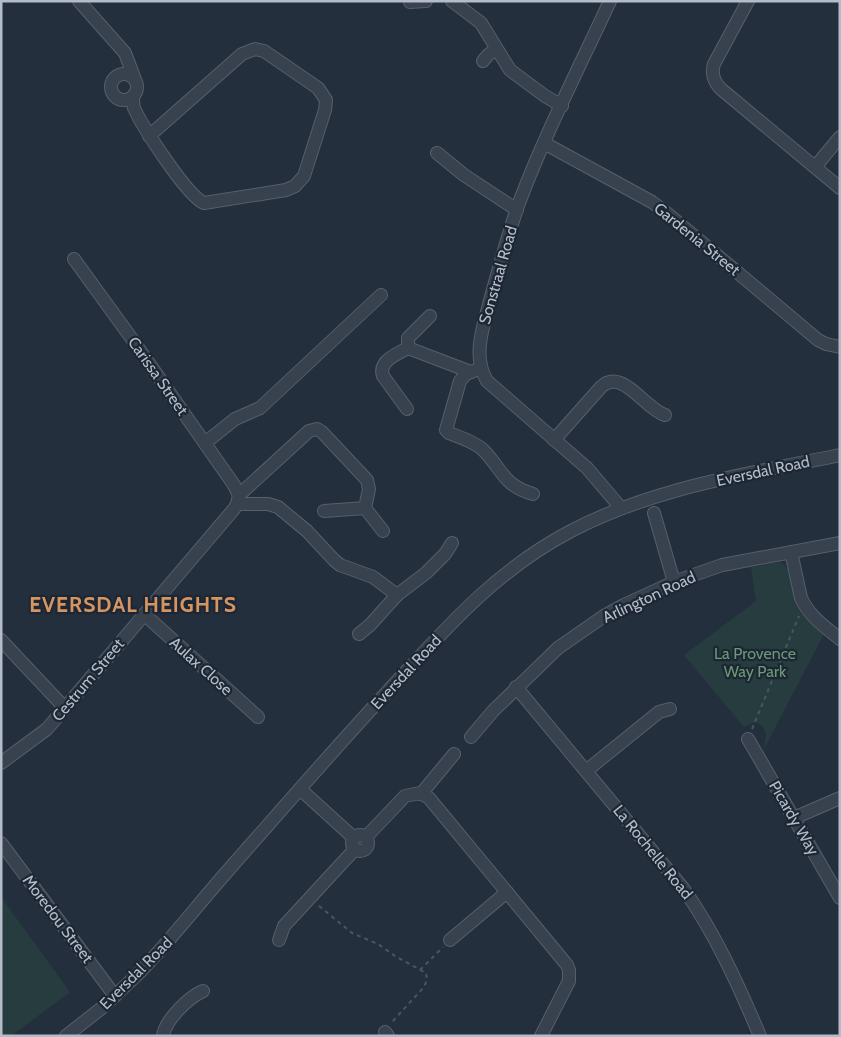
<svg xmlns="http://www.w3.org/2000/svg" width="841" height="1037" font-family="Cabin,sans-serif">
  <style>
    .green { fill: #263c3f }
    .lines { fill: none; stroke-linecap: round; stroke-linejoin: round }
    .minor-casing { stroke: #565f6c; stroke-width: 14 }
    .path { stroke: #44595c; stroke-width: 2; stroke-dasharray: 4 4; stroke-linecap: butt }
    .minor { stroke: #38414e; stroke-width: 12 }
    .labels { text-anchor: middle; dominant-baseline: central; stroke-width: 4.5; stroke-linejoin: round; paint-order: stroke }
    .street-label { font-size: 16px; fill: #b4bcc9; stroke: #1d2633 }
    .park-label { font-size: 16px; fill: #6b9a76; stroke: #1d2633 }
    .district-label { font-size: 21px; font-weight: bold; letter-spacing: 1px; fill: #d59563; stroke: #1d2633 }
  </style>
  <rect width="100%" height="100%" fill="#242f3e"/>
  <g class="green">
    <path d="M779 562C794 566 791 595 798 608 805 618 815 626 824 634L764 749 766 734 763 726 756 722 744 727 684 655 756 601 751 567Z"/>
    <polygon points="1,897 70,992 11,1036 1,1036"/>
  </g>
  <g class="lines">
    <defs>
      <g id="minor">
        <polyline points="79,1 125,53 134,77"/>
        <polyline points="452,1 481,23 510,70 545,96 562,106"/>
        <path d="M610 1C579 68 545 134 519 203 505 242 495 283 484 323 479 343 476 362 487 381L587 468 621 508"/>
        <path d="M748 1 714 64C711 73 714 82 721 89L840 188"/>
        <polyline points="410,2 426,1"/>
        <polyline points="483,61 488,55 496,49"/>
        <circle cx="124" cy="87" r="13"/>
        <path d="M133 96C133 100 133 104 134 108 142 126 187 196 204 203L286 190 295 186 304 176 325 110 326 100 318 88 264 51 255 49 242 54 149 136"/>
        <polyline points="544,143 652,202 668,214 818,340 826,344 840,347"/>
        <polyline points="437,153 464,175 517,210"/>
        <polyline points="815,167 840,137"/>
        <polyline points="74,259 132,339 234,485 239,495"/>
        <polyline points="408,348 408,338 430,316"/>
        <path d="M481 368 466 374 460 381 446 430 449 433C459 437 472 441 481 448 502 467 501 485 533 494"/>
        <path d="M407 409 383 376C378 361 397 354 408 348L471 372"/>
        <path d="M554 440 601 387C622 367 644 408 665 415"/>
        <polyline points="205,443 235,419 260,408 381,295"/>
        <polyline points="239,495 309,431 317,429 322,432 367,480 369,489 365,508 324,511"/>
        <polyline points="237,504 268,504 278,507 307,531 334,560 340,565 373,577 397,595"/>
        <polyline points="365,508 383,531"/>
        <polyline points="654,513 674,582"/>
        <path d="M791 552 801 598C809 616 825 627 840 639"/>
        <polyline points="144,614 258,717"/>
        <polyline points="359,634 370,625 397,595 426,573 445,554 452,543"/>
        <polyline points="1,640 64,707"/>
        <path d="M516 687 683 888C715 933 738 984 760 1036"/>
        <polyline points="471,737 493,711 558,648 604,616 624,605 674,582 722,565 840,543"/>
        <polyline points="748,739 840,898"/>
        <polyline points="1,763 47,729 234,509 237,504 239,495"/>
        <polyline points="586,771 659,712 670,709"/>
        <polyline points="300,789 354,838"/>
        <polyline points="421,794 454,754"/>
        <polyline points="794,818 840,798"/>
        <circle cx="360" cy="843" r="8"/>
        <polyline points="366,837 405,796 420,793 429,798 567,965 569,970 569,981 541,1036"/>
        <polyline points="1,843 115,996"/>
        <polyline points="279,940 284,926 355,849"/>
        <polyline points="450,940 507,892"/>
        <polyline points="385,1032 388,1036"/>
        <path d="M66 1036 103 1007 140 972C172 938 201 901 232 866 284 807 335 748 388 691 445 629 496 570 571 531 655 487 748 474 840 455"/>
        <path d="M163 1036C165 1020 189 997 203 991"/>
      </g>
    </defs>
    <use href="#minor" class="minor-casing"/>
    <g class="path">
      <polyline points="752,729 799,616"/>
      <polyline points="319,906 352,933 378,944 395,956 426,973 427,980 424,987 392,1022"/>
      <polyline points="420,970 443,947"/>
    </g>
    <use href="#minor" class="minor"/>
  </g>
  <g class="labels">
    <g class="street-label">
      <text transform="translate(697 239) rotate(39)">Gardenia Street</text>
      <text transform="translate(498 275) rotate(-74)">Sonstraal Road</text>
      <text transform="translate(158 376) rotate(55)">Carissa Street</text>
      <text transform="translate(763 471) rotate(-12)">Eversdal Road</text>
      <text transform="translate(649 597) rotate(-25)">Arlington Road</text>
      <text transform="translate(201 666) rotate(42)">Aulax Close</text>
      <text transform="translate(406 672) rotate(-47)">Eversdal Road</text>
      <text transform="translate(88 680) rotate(-50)">Cestrum Street</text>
      <text transform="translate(794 818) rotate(60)">Picardy Way</text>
      <text transform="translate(653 852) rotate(51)">La Rochelle Road</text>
      <text transform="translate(58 919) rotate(53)">Moredou Street</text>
      <text transform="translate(136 973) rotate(-45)">Eversdal Road</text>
    </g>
    <g class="park-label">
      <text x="755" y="653">La Provence<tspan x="755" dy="18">Way Park</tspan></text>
    </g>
    <g class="district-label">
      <text x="133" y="604">EVERSDAL HEIGHTS</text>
    </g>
  </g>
  <rect width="841" height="1037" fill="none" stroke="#b4bcc9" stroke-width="5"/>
</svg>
